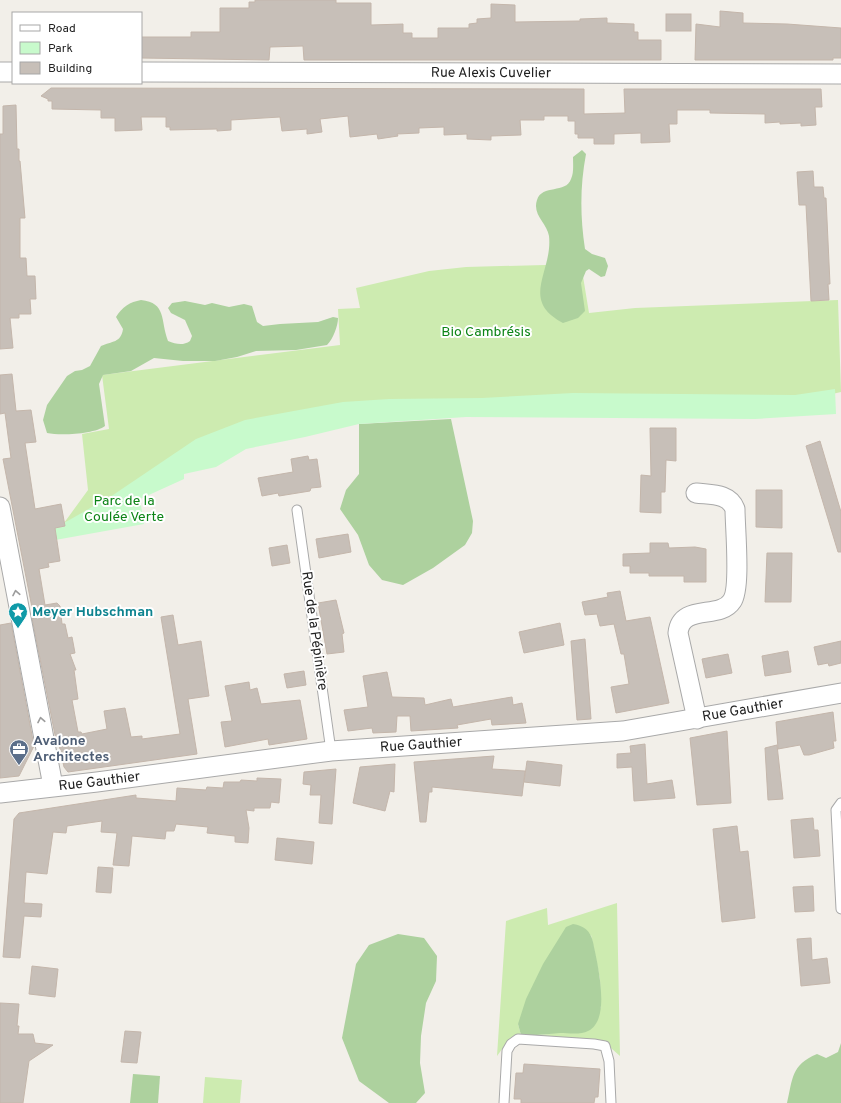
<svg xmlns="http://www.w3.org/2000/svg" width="841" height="1103" font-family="Overpass,sans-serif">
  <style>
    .grass { fill: #cdebb0 }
    .forest { fill: #add19e }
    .park { fill: #c8facc }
    .building { fill: #c7bfb8; stroke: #c4b6ab }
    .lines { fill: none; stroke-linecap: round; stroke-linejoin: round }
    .service-casing { stroke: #a9a9a9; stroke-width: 11 }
    .minor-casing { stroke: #a9a9a9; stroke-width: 21 }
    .service { stroke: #fff; stroke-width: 9 }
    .minor { stroke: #fff; stroke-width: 19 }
    .oneway { stroke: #9c9c9c }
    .labels { text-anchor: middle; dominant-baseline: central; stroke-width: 4; stroke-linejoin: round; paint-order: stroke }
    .street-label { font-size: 14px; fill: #222; stroke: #fff }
    .park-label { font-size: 14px; fill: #0c8416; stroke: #fff }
    .culture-label { font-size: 14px; font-weight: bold; fill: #0d838f; stroke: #fff; text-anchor: start }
    .service-label { font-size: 14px; font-weight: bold; fill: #4e5e75; stroke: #fff; text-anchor: start }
  </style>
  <rect width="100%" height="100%" fill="#f2efe9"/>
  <g class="grass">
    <polygon points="581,264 589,313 635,308 838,300 841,392 828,395 303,415 64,523 88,490 82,434 109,429 102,375 340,345 338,309 360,308 356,288 429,271 466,267"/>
    <polygon points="617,903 620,1056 604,1042 598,1040 531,1036 550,1034 601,1008 600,979 591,935 518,1024 521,1035 508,1041 497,1056 506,921 547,908 548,925"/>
    <polygon points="205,1077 242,1080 240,1103 203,1103"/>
  </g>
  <g class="forest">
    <path d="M582 150 586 154C580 186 580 216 585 249L592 254 605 258 608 266 605 276 601 277 589 269 586 271 581 283 585 311 578 318 563 323C519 300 553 272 549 236 547 223 532 215 537 200 542 184 566 194 571 179 574 173 573 164 573 157Z"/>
    <path d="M141 300C167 303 160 320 168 341 176 344 183 346 190 341L192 336 185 320 171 313 168 308 172 303 185 301 205 305 212 303 229 307 244 304 252 306 257 322 263 326 280 324 318 322 333 317 338 318C338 326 333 339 327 345L296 350 256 351 237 357 215 361H183L154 358 131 371 103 375 99 384 105 426C95 434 61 436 47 433L43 420 47 405 67 376 75 371 82 370 90 366 101 346C112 341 121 343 123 329L116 317C122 307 130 302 141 300Z"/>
    <polygon points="451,419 473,521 472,533 465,545 433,568 403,585 382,580 369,565 358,535 340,509 346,490 359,474 359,424"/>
    <path d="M573 924C584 926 590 930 593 942 597 962 612 1020 588 1031 581 1035 568 1033 560 1033 547 1034 534 1036 521 1035L518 1024 526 999 543 964 566 927Z"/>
    <polygon points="398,934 424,938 437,956 436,981 426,1003 421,1036 420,1063 425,1093 416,1103 389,1103 359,1081 342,1038 356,964 369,945"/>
    <path d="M841 1043V1103H787C793 1078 791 1065 817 1054L826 1058 838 1052Z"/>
    <polygon points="133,1074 160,1076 158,1103 130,1103"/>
  </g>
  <polygon class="park" points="835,389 836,414 755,419 466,417 359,424 305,437 246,449 216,467 184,474 184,479 140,499 144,524 33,544 51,529 64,526 64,523 113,495 196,439 245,420 343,402 389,399 482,398 573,393 795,395"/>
  <g class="building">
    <polygon points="255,0 336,0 336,3 371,3 371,25 403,24 403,33 412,33 412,38 438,38 438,28 469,28 469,24 477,23 477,19 491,18 491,4 515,5 515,22 580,21 580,19 607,18 607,23 634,24 634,32 638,32 638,40 661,40 661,60 304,60 303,46 270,47 269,60 141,58 141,37 191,37 191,32 220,32 220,8 249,8 249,2 255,2"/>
    <polygon points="720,11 743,13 743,23 787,24 841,28 841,58 833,58 833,60 695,60 696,24 720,27"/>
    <rect x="666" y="14" width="25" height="17"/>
    <polygon points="51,88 584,89 584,114 625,113 624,89 821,89 822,107 815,107 816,125 801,126 801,123 780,124 780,122 765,123 765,114 710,113 710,110 677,110 677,124 669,124 670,142 641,143 641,133 614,134 614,144 594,144 594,138 578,138 578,134 575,134 575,121 568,121 568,116 544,116 544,120 520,120 521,135 491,136 491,140 467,139 467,134 444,135 444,127 419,128 419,133 397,134 398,136 378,139 377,134 350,137 348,116 320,119 322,132 307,134 307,129 282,131 280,117 231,120 231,130 217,131 217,129 170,130 170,127 166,127 166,117 141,117 142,130 115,131 115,118 101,118 101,110 52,109 52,101 48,101 48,99 41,96"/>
    <polygon points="16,105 17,149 19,149 19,161 20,161 25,218 20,218 20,258 26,258 27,276 35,276 36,299 30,299 31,314 19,314 19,318 10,318 13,348 0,349 0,134 3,134 3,106"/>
    <polygon points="813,171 814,187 823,187 824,198 826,198 830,284 828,284 829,300 811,301 806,205 799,205 797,172"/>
    <polygon points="12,374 16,411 31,410 36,442 25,443 35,509 61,504 65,526 55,528 60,561 48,563 49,567 39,569 45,605 57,603 60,606 62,624 65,624 68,638 72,637 75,653 70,654 76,670 74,670 78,699 72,700 78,732 81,732 82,734 107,729 104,711 125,708 131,737 142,736 142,739 180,734 161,617 173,615 178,645 201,641 209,696 188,699 197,754 68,772 64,767 58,740 56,740 32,618 34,618 3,459 11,458 5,413 0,414 0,375"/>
    <polygon points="650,428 676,428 676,461 666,460 665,492 661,492 661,513 640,512 641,475 651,476"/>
    <polygon points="820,441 841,512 841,552 838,552 806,446"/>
    <polygon points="308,456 309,460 317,459 321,487 311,488 310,491 279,496 278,493 262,496 258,478 293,472 291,459"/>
    <polygon points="756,490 782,490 782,528 756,527"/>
    <polygon points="348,534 351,552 319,558 316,539"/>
    <polygon points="650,543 668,543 669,548 695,547 706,549 706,582 684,582 684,576 649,576 649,573 630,573 630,566 623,566 623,554 650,553"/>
    <polygon points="287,545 290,563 272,566 269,548"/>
    <polygon points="767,553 792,553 791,602 765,602"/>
    <polygon points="620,591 626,621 650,617 669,703 616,713 611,687 629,684 624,654 621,654 614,624 600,626 597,614 585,615 582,602 608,597 607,593"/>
    <polygon points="336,600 344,633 342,634 344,652 327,654 318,603"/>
    <polygon points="11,623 34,746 19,776 0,778 0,625"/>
    <polygon points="560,623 564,645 524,653 519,632"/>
    <polygon points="585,639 591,719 577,720 571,641"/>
    <polygon points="841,641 841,663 829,666 828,663 818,665 814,647"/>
    <polygon points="788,651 791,672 765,676 762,656"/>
    <polygon points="728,654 732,673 706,678 702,659"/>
    <polygon points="304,671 306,685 287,688 284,674"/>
    <polygon points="387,672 392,697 424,698 425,705 451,699 453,707 512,697 513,705 522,703 526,723 492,725 491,719 457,725 458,728 411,731 410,716 397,716 396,732 373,733 372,728 348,731 344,710 368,707 363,676"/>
    <polygon points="249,682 250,690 257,688 261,704 300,700 307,739 269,745 268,739 225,747 221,722 232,721 225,686"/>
    <polygon points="833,712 836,741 833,741 834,748 809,755 804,755 800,745 778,749 776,722"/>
    <polygon points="727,731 731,803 697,805 690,738"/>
    <polygon points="645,744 647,784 672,780 675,798 634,801 632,767 617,768 617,754 631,753 630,746"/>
    <polygon points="777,745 783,799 768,800 765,748"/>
    <polygon points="494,756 492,769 525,771 522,796 432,787 432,792 429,792 426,822 420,822 414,762"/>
    <polygon points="527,761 562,765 560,786 524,782"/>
    <polygon points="395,764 394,792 390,791 385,811 353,803 360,767"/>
    <polygon points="336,769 332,824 319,823 321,795 310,795 311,785 303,784 304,772"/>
    <polygon points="257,778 281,779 279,803 271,802 270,808 254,808 254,811 246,810 249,828 248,843 235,842 235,836 207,833 208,827 176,824 174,831 166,831 165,839 132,836 129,866 113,865 117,833 101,832 102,821 67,826 66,833 53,832 47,874 26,872 24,903 42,904 41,917 24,916 20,958 3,957 14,819 19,813 136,795 136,798 176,801 177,788 206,790 207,787 223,788 224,782 240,782 241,780 257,781"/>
    <polygon points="813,818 814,830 818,830 820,856 794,858 791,820"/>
    <polygon points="737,826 740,852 748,851 755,918 722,922 713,829"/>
    <polygon points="277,838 314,842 312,864 275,860"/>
    <polygon points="98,867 113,868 111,893 96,892"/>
    <polygon points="813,886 814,911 795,912 793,887"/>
    <polygon points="811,938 812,960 827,958 830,983 801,986 797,939"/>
    <polygon points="32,966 58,969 55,997 29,994"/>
    <polygon points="0,1003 19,1004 17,1026 19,1026 18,1034 33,1034 35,1043 53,1045 29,1061 23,1103 0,1103"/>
    <polygon points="125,1031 141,1032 137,1063 121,1062"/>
    <polygon points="524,1064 600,1069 598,1097 595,1097 594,1103 521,1103 521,1099 514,1099 516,1073 523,1073"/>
  </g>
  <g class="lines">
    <defs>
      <g id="service">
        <polyline points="297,510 331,751"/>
        <polyline points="841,803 836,810 841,909"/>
        <polyline points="504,1103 507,1051 511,1044 518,1039 594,1044 605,1046 609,1061 611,1103"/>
      </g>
      <g id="minor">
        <polyline points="0,72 13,72"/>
        <path id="s1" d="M141 72 841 74"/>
        <path d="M696 493C711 495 729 493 735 509 735 528 741 588 732 601 720 620 681 603 678 633L697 719"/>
        <polyline points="0,507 53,786"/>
        <path id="s2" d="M0 793 97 782 331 751 623 731 841 693"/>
      </g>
    </defs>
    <use href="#service" class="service-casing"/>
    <use href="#minor" class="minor-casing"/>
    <use href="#service" class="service"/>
    <use href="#minor" class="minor"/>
  </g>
  <defs><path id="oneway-chevron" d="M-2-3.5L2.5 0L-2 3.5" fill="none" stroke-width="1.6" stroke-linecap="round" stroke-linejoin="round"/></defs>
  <g class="oneway">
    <use href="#oneway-chevron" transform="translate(16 593) rotate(-101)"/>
    <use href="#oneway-chevron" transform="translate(41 720) rotate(-101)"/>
  </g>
  <defs>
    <symbol id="sight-pin" viewBox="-11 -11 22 30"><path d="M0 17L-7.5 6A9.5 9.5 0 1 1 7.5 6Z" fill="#0f9aa8" stroke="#fff"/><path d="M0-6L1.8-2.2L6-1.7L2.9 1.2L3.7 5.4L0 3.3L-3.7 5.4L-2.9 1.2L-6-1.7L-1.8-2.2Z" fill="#fff"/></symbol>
    <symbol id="office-pin" viewBox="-11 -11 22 30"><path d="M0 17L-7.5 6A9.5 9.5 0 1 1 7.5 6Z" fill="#5c6f8a" stroke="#fff"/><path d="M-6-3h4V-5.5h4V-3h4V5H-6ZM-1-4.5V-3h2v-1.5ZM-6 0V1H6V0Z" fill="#fff"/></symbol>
  </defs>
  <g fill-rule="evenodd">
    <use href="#sight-pin" x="7" y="601" width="22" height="30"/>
    <use href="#office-pin" x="8" y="738" width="22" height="30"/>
  </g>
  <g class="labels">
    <g class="street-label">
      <text stroke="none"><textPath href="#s1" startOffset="350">Rue Alexis Cuvelier</textPath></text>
      <text transform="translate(314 631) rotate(82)">Rue de la Pépinière</text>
      <text stroke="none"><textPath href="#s2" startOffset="748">Rue Gauthier</textPath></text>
      <text stroke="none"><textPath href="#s2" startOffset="424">Rue Gauthier</textPath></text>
      <text stroke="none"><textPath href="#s2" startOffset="100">Rue Gauthier</textPath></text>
    </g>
    <g class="park-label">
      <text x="486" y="332">Bio Cambrésis</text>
      <text x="124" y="501">Parc de la<tspan x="124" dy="16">Coulée Verte</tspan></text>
    </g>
    <g class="culture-label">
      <text x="32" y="612">Meyer Hubschman</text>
    </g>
    <g class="service-label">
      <text x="33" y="741">Avalone<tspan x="33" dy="16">Architectes</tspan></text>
    </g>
  </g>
  <rect x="12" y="12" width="130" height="72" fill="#ffffff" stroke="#a7a7a7"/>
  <rect x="20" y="25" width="20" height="6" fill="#ffffff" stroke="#a7a7a7"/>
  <text x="48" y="32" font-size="12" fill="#222222">Road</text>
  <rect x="20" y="42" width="20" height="12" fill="#c8facc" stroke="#a7a7a7"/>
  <text x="48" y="52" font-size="12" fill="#222222">Park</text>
  <rect x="20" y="62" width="20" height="12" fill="#c7bfb8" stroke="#a7a7a7"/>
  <text x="48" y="72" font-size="12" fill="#222222">Building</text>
</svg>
